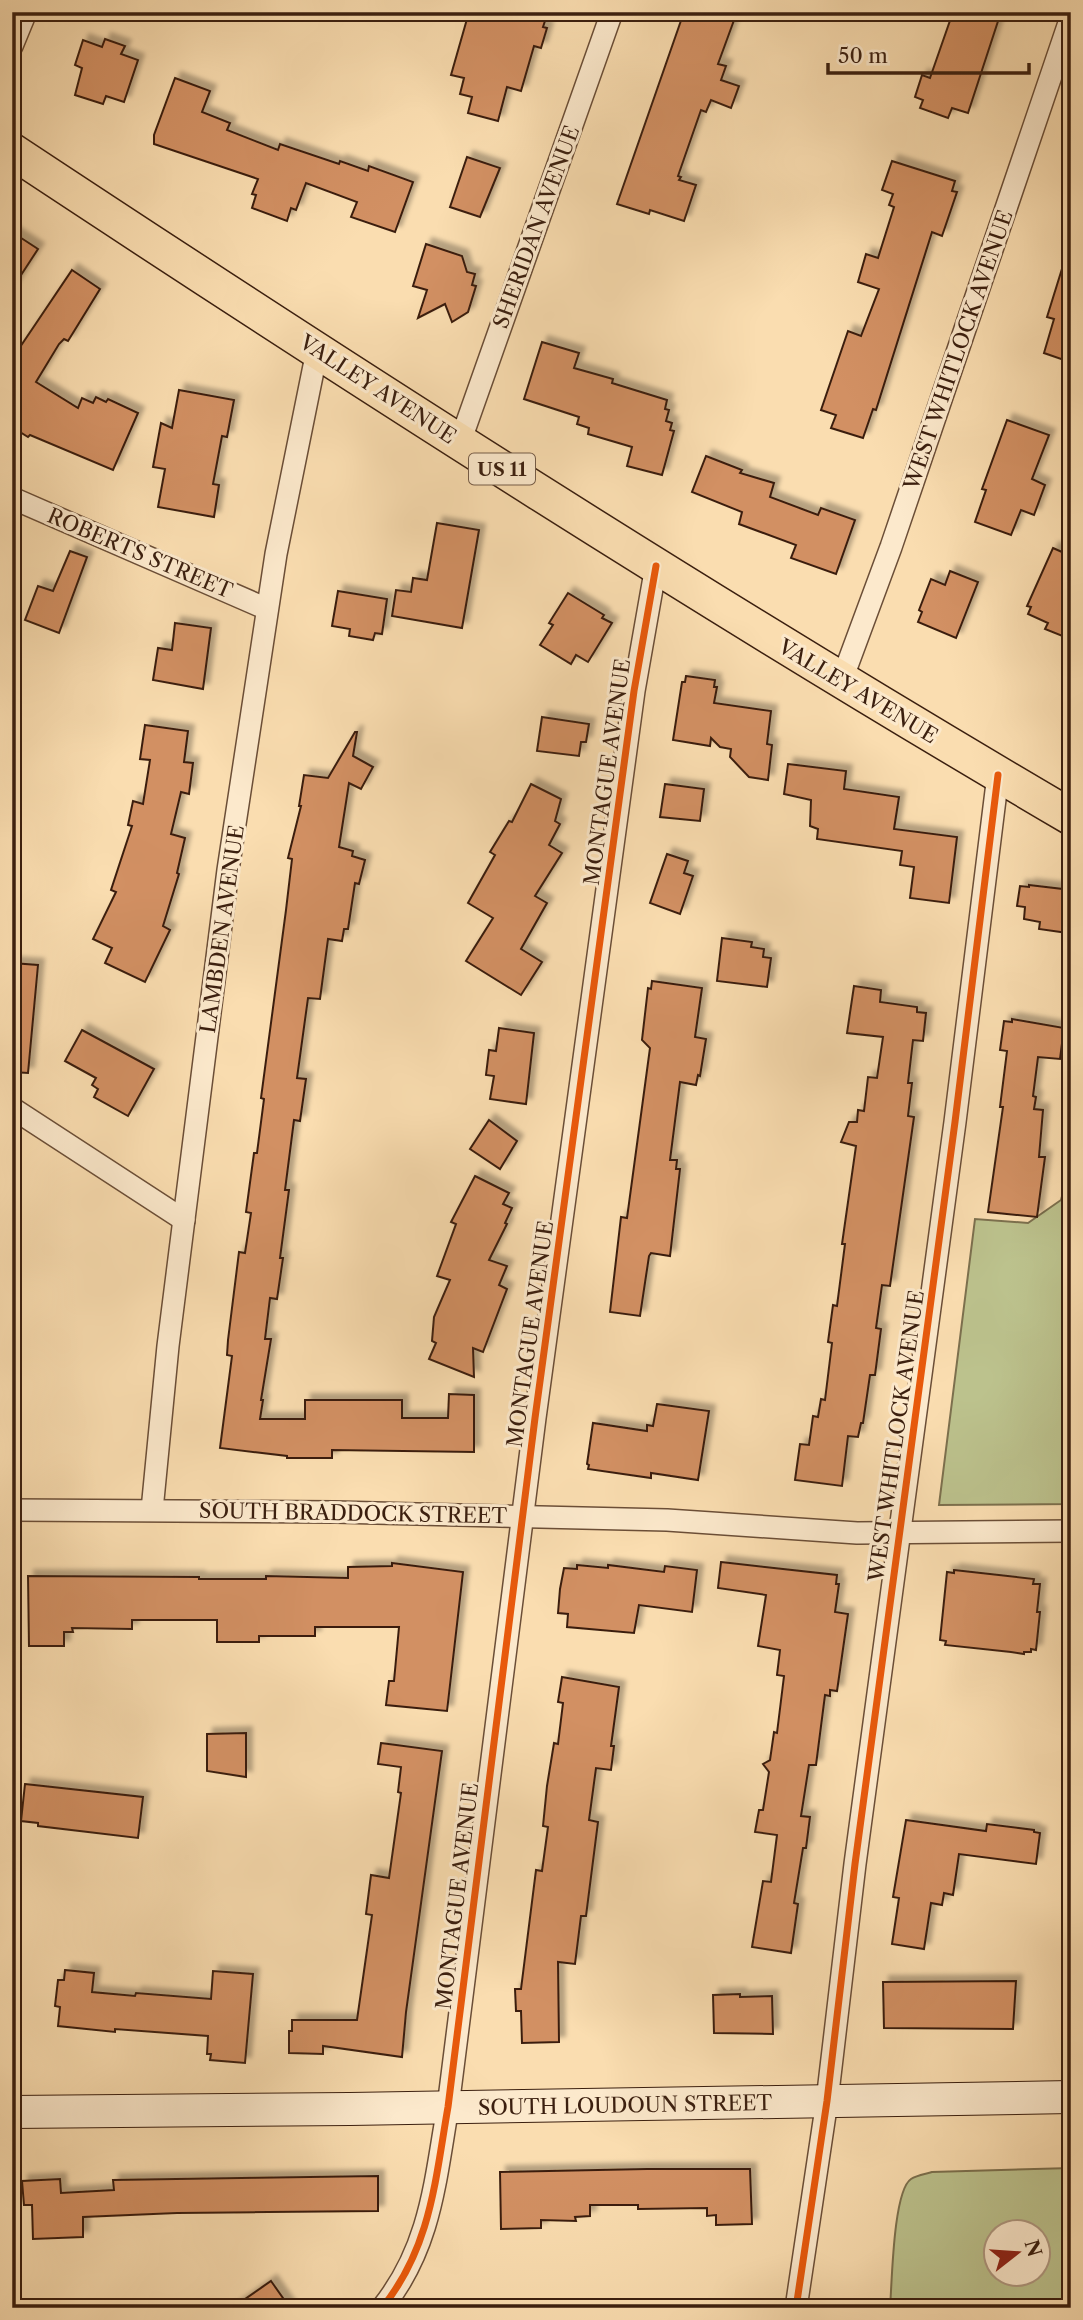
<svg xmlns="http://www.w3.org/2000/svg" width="1083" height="2320" font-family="'Libre Caslon Text',serif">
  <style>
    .green { fill: #bcc28d; stroke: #7c704e; stroke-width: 2; fill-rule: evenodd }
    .building { fill: #d29063; stroke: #3b1f0f; stroke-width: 2; filter: url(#shadow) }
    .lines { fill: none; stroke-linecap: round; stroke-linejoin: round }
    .street-casing { stroke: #6b4e37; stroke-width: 24 }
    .secondary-casing { stroke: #3b1f0f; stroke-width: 34 }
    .primary-casing { stroke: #3b1f0f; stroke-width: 38 }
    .street { stroke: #fce9cc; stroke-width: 21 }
    .secondary { stroke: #fce9cc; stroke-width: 32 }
    .primary { stroke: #faddb0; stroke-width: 35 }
    .cycleway-casing { stroke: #fce9cc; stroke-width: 11 }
    .cycleway { stroke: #e8590c; stroke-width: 7 }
    .labels { text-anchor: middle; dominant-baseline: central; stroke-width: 6; stroke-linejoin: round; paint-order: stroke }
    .shield { fill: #fce9cc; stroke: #755c48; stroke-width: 2 }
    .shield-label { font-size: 19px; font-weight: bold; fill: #3b1f0f }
    .street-label { font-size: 21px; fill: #3b1f0f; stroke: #fce9cc }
  </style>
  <defs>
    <filter id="shadow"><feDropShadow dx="6" dy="-6" stdDeviation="2" flood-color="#0004"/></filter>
  </defs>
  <rect width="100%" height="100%" fill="#faddb0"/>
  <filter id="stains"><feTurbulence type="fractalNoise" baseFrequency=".00286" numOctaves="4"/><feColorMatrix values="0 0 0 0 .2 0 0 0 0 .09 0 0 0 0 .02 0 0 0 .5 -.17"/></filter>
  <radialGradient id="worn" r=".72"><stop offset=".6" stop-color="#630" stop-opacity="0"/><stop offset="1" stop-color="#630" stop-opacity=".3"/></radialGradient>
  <g class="green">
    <polygon points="1071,1162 1071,1504 939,1505 975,1219 1028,1223 1061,1200"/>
    <path d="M1071 2168V2308H890C892 2284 893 2191 911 2179 917 2175 926 2174 932 2172ZM996 2232H1038V2274H996Z"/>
  </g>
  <g class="building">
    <polygon points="469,12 548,12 543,27 547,28 541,48 534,46 521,91 507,87 498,121 468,113 472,97 460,94 464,78 451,75"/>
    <polygon points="684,12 737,12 718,64 726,66 721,80 739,86 731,108 711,100 706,112 701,110 678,176 681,177 679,180 696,185 684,221 650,210 649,214 617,204"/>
    <polygon points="953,12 1001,12 968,113 952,108 948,118 920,108 923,100 915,97 922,75 930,78"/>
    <polygon points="105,39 125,46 121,54 138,60 124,102 106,96 103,104 75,95 82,68 75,65 83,40 102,47"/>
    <polygon points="175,78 210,91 202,112 230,123 227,130 278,150 280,144 339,164 340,161 368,171 369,166 413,182 395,232 351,217 357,202 306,183 296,210 291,208 287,221 252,208 256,195 252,194 258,179 154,144 154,135"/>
    <polygon points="467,157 500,168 480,217 450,207"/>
    <polygon points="892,161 955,181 952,191 957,192 942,236 932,232 876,410 873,409 863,438 831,428 836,415 821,410 848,331 861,336 879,289 858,282 866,254 878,258 894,207 889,205 893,194 882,190"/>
    <polygon points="12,232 38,249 12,289"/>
    <polygon points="426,244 462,256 467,272 475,274 472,285 476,286 468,312 452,322 445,304 418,318 427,290 413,286"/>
    <polygon points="1066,256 1071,257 1071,351 1067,350 1064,360 1044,353 1054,319 1047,317"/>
    <polygon points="72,270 100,289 68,341 64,339 59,344 36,382 78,408 82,398 93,403 96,397 106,402 108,399 138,413 113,470 30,435 28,437 12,427 12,359"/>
    <polygon points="542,342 579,353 574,368 613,379 612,383 667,400 665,409 669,410 666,421 672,423 670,430 674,431 662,475 627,466 632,447 588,434 589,428 577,424 579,417 524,399"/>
    <polygon points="179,390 234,400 227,437 222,436 213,484 219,485 214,517 158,507 165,469 153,467 161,423 172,428"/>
    <polygon points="1007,420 1049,435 1032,479 1045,485 1034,515 1021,510 1011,535 975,522 986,490 982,489"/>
    <polygon points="706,456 742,470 740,473 774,483 770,497 818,515 821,508 855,520 836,574 791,558 796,545 739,524 742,512 692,492"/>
    <polygon points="437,523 479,530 462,628 392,616 396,590 411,592 413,578 427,580"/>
    <polygon points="1053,548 1071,556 1071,632 1068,631 1065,637 1045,629 1048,623 1028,614 1031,607 1027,606"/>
    <polygon points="70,551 87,557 59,633 25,620 38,586 53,591"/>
    <polygon points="950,571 978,582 956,638 918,622 922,612 919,610 931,579 945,585"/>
    <polygon points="338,591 387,599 382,634 375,633 373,640 349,636 350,629 332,626"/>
    <polygon points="568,593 604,615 602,618 612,623 588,662 576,655 571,664 540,645 553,625 549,623"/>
    <polygon points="175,623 211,628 203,689 153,680 158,648 172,650"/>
    <polygon points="686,676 715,680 714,687 717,687 714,703 771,711 767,744 772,745 768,780 749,777 730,757 731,749 720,747 711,738 710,746 673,740 682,682 685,682"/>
    <polygon points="542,717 589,724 586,742 581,742 579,756 537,751"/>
    <polygon points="145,725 188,731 184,762 193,763 189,794 181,792 171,834 185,838 177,873 179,874 163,926 170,930 145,982 105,963 112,948 93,939 116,892 111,890 132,826 128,825 133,801 143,804 150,760 140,759"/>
    <polygon points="355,732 357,732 353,756 373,767 361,789 349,783 339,847 353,851 352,856 365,860 359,884 355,883 348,929 344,929 342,941 328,939 320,999 308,998 297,1078 306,1079 300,1121 294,1120 285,1190 289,1190 280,1258 283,1258 277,1299 270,1298 265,1339 271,1339 261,1400 263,1400 260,1419 305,1419 305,1400 402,1400 402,1418 448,1418 449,1394 474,1395 474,1452 332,1450 332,1458 287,1458 287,1456 220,1448 232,1356 227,1355 228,1340 239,1252 245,1253 251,1213 246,1212 254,1153 257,1153 264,1099 261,1098 286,910 292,859 288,858 301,806 299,806 304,775 328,778"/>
    <polygon points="788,764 846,771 844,789 899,797 894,829 957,837 949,903 910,898 914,867 900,865 902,851 817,839 818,829 810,826 811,800 784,794"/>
    <polygon points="531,784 561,799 555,821 560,824 549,845 562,853 535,896 547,903 521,949 542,962 521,995 466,961 493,918 468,903 495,855 490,852 509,821 512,822"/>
    <polygon points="665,784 704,789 700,821 660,817"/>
    <polygon points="667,854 688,861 684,873 693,876 680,914 650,903"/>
    <polygon points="1029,885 1071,890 1068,933 1039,929 1040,922 1024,919 1025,907 1017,906 1020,886 1029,887"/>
    <polygon points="722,938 752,942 751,947 764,949 763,957 771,958 767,987 717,981"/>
    <polygon points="12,963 38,965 28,1073 12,1072"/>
    <polygon points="652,981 702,988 695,1037 706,1039 700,1076 698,1075 696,1085 680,1082 670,1160 677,1160 676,1169 680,1169 670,1256 651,1253 649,1256 640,1316 610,1312 621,1217 627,1218 650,1048 642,1040 648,988 651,989"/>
    <polygon points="854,986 881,990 880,1002 917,1007 917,1012 926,1013 923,1041 913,1040 908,1083 912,1083 908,1116 914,1117 890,1286 882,1285 876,1328 881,1329 875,1375 870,1375 863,1423 861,1423 858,1437 848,1436 842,1486 795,1480 800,1444 809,1445 813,1416 818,1417 821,1399 825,1400 832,1343 828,1342 833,1305 837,1306 845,1244 842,1244 856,1146 841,1142 849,1122 857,1122 858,1110 864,1111 868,1077 877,1078 883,1037 847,1033"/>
    <polygon points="1012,1019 1064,1028 1060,1059 1038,1057 1033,1096 1036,1097 1034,1109 1043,1110 1039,1157 1045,1157 1037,1217 988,1212 1003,1107 1000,1107 1007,1051 1000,1050 1004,1021 1012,1022"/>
    <polygon points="499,1028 534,1033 526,1104 490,1099 494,1076 486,1075 489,1050 496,1051"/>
    <polygon points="82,1030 154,1069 128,1116 94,1097 98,1089 92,1085 96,1078 65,1061"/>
    <polygon points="489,1120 517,1141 500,1169 470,1149"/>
    <polygon points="475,1176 509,1193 503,1204 512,1208 505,1223 507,1224 489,1260 507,1266 499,1285 507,1289 483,1352 473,1348 474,1377 429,1359 436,1343 432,1341 434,1317 450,1280 437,1276 456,1224 451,1222"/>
    <polygon points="657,1404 709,1411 698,1480 651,1473 651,1478 588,1469 589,1465 587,1464 593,1423 647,1431 647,1425 653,1426"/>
    <polygon points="721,1562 837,1575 836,1584 839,1584 835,1612 848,1614 837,1691 830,1690 830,1696 825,1695 816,1765 809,1765 801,1816 810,1817 806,1848 803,1848 794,1903 798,1904 791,1953 752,1947 763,1881 771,1882 777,1835 755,1832 759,1810 763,1810 769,1772 763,1764 770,1760 774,1732 777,1733 784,1676 777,1675 780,1650 758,1646 766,1595 718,1588"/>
    <polygon points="392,1563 463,1572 447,1711 386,1705 389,1681 394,1681 399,1627 315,1627 315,1636 259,1636 259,1642 217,1642 217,1620 132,1620 132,1629 72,1628 73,1632 64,1632 64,1646 29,1646 28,1576 199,1577 199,1579 266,1579 266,1576 348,1578 348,1567 392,1566"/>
    <polygon points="577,1565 608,1568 608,1565 664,1572 665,1566 697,1570 692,1612 639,1605 634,1633 567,1627 568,1614 558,1613 560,1589 564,1568 577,1569"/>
    <polygon points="954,1570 1034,1579 1033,1584 1040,1584 1037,1612 1040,1612 1036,1650 1031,1649 1031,1652 1024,1652 1024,1654 1011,1652 945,1645 946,1641 940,1640 947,1572 954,1573"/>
    <polygon points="562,1677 619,1687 611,1746 614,1746 611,1770 596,1768 589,1820 598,1822 586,1916 581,1916 575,1964 558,1962 559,2042 522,2043 521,2011 516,2011 515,1989 521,1989 536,1870 542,1871 548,1827 543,1826 547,1786 554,1743 558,1744 563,1703 558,1702"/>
    <polygon points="246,1733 246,1777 207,1771 207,1734"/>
    <polygon points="381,1743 442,1751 406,2012 402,2057 323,2046 323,2054 289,2053 289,2031 292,2031 292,2020 357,2020 372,1915 366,1914 371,1875 389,1878 401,1793 398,1792 401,1767 378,1764"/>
    <polygon points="25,1784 143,1797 138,1838 38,1826 38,1823 21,1821"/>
    <polygon points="906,1820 986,1831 987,1824 1034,1830 1034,1832 1040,1833 1036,1864 959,1854 953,1895 944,1893 942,1905 931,1903 924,1949 892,1944 899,1898 893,1897"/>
    <polygon points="65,1970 94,1973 92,1992 135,1996 136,1993 211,1999 213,1971 253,1974 245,2063 210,2060 211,2054 207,2054 208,2036 115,2029 115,2032 58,2026 60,2007 55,2006 58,1980 64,1980"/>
    <polygon points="1016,1981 1013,2029 884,2028 883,1982"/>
    <polygon points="740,1994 740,1997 772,1996 773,2034 714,2033 713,1995"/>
    <polygon points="647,2169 750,2169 752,2224 716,2225 716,2215 707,2216 707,2208 638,2209 638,2205 590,2205 590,2216 575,2217 576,2221 541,2220 541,2228 501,2229 500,2172"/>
    <polygon points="378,2176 378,2211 177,2213 83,2217 83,2237 33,2239 32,2205 24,2205 22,2181 60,2179 61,2193 114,2190 113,2180"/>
    <polygon points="271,2281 290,2308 232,2308"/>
  </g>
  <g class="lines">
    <defs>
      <g id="street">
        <polyline points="12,46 26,12"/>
        <polyline points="460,442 612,12"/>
        <polyline points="12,498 267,609"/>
        <polyline points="841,682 891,547 1071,17"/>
        <polyline points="12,1108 184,1220"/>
        <polyline points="12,1510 335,1512 667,1520 857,1533 1071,1531"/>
        <polyline points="152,1510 168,1346 228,870 276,554 317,351"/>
        <path d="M382 2308C431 2247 435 2181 448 2107L535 1418 634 691 656 566"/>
        <polyline points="796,2308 827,2101 855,1864 955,1122 998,775"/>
      </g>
      <polyline id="secondary" points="12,2112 350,2109 1071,2097"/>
      <path id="primary" d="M12 151C360 381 711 606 1071 817"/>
    </defs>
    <use href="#street" class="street-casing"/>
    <use href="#secondary" class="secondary-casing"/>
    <use href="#primary" class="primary-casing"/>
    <use href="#street" class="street"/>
    <use href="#secondary" class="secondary"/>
    <use href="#primary" class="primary"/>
    <defs>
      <g id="cycleway">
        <path d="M382 2308C431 2247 435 2181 448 2107L535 1418 634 691 656 566"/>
        <polyline points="796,2308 827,2101 855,1864 955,1122 998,775"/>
      </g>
    </defs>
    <use href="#cycleway" class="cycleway-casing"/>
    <use href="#cycleway" class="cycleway"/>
  </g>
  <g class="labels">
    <rect class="shield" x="469" y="453.5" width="66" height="31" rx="5"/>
    <g class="shield-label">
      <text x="502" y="469">US 11</text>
    </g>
    <g class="street-label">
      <text transform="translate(536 227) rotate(-70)">SHERIDAN AVENUE</text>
      <text transform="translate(958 350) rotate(-71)">WEST WHITLOCK AVENUE</text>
      <text transform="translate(378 389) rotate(33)">VALLEY AVENUE</text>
      <text transform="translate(140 553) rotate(23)">ROBERTS STREET</text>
      <text transform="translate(858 691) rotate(31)">VALLEY AVENUE</text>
      <text transform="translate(607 772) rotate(-82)">MONTAGUE AVENUE</text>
      <text transform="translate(222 929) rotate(-82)">LAMBDEN AVENUE</text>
      <text transform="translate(530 1334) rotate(-82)">MONTAGUE AVENUE</text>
      <text transform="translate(896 1436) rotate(-82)">WEST WHITLOCK AVENUE</text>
      <text transform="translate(353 1513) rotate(1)">SOUTH BRADDOCK STREET</text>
      <text transform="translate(457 1896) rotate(-83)">MONTAGUE AVENUE</text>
      <text transform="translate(625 2105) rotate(-1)">SOUTH LOUDOUN STREET</text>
    </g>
  </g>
  <rect width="1083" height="2320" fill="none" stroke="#faddb0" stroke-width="42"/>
  <rect x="14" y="14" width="1055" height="2292" fill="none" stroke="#3b1f0f" stroke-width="3.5"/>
  <rect x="21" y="21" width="1041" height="2278" fill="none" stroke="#3b1f0f" stroke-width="2"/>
  <g transform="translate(1017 2253) rotate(73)"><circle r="33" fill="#fce9cc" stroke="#af9880" stroke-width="2"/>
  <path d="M0-5L12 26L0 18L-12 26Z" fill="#8f2418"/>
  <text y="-10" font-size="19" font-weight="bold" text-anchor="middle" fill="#3b1f0f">N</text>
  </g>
  <path d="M828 63v10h201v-10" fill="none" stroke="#3b1f0f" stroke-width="3.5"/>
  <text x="838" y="63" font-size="21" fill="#3b1f0f" stroke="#fce9cc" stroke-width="5" paint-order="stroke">50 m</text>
  <rect width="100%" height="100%" filter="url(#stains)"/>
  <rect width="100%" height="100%" fill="url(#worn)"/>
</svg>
